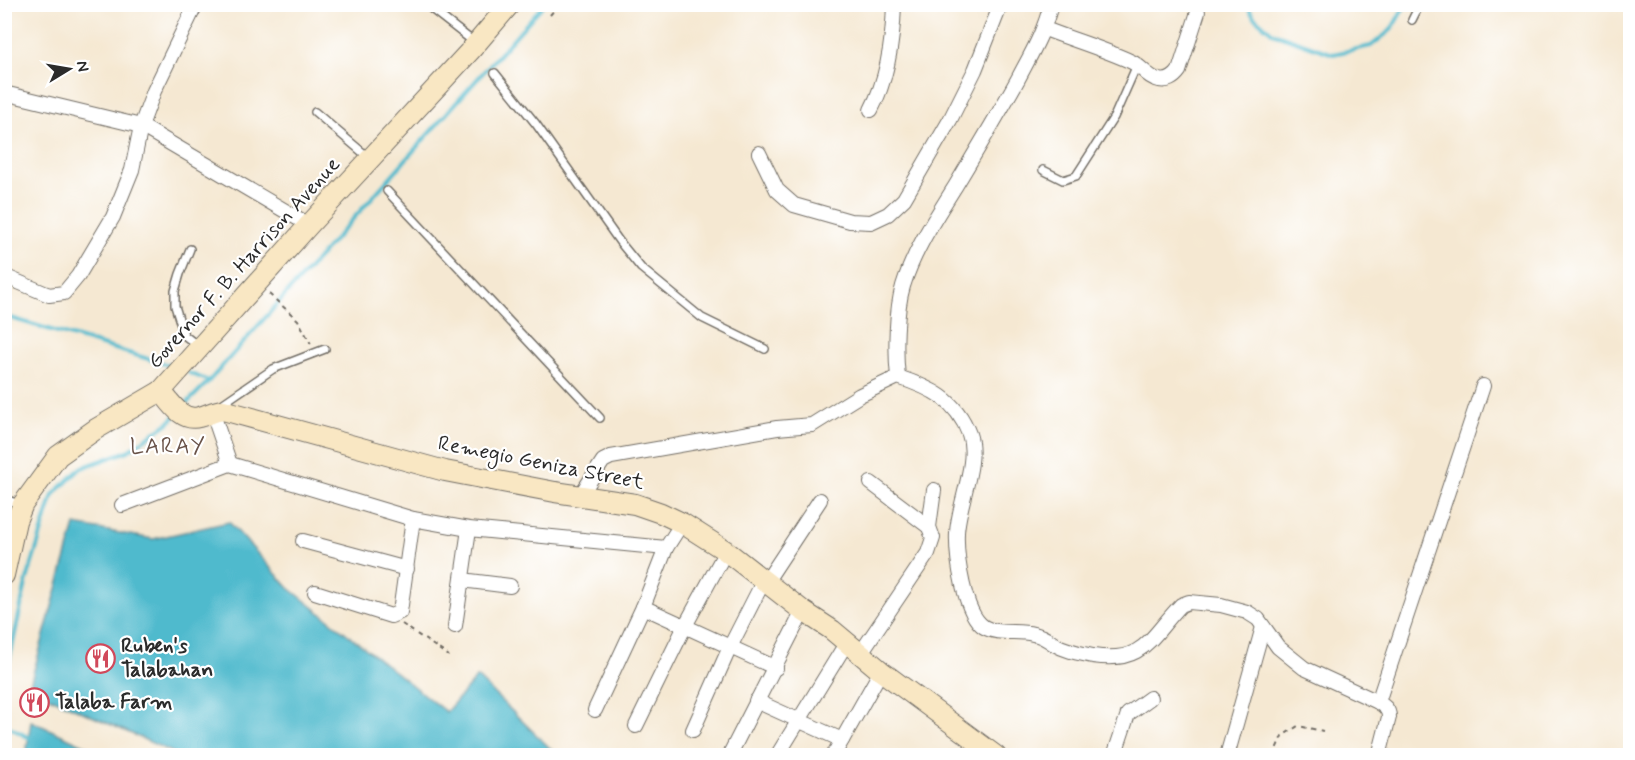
<svg xmlns="http://www.w3.org/2000/svg" width="1635" height="760" font-family="Mynerve,sans-serif">
  <style>
    .water { fill: #50bacd; stroke: #3e727c; stroke-width: 1.5 }
    .lines { fill: none; stroke-linecap: round; stroke-linejoin: round }
    .stream { stroke: #50bacd; stroke-width: 4 }
    .lane-casing { stroke: #726d65; stroke-width: 10 }
    .street-casing { stroke: #726d65; stroke-width: 16 }
    .secondary-casing { stroke: #726d65; stroke-width: 22 }
    .path { stroke: #726d65; stroke-width: 2; stroke-dasharray: 4.5 4.5; stroke-linecap: butt }
    .lane { stroke: #fff; stroke-width: 7 }
    .street { stroke: #fff; stroke-width: 14 }
    .secondary { stroke: #f9e7c3; stroke-width: 20 }
    .labels { text-anchor: middle; dominant-baseline: central; stroke-width: 4.5; stroke-linejoin: round; paint-order: stroke }
    .street-label { font-size: 21px; fill: #2b2b2b; stroke: #fff }
    .poi-label { font-size: 21px; font-weight: bold; fill: #2b2b2b; stroke: #fff; text-anchor: start }
    .neighbourhood-label { font-size: 22px; letter-spacing: 1.5px; fill: #695248; stroke: #fff }
  </style>
  <rect width="100%" height="100%" fill="#fff"/>
  <filter id="ink" filterUnits="userSpaceOnUse"><feTurbulence type="fractalNoise" baseFrequency=".0167" numOctaves="2"/><feDisplacementMap in="SourceGraphic" scale="12" xChannelSelector="R" yChannelSelector="G"/><feConvolveMatrix kernelMatrix="1 2 1 2 8 2 1 2 1" color-interpolation-filters="sRGB"/></filter>
  <filter id="wash" filterUnits="userSpaceOnUse"><feTurbulence type="fractalNoise" baseFrequency=".008" numOctaves="4" result="noise"/><feDisplacementMap in="SourceGraphic" scale="24" xChannelSelector="R" yChannelSelector="G"/><feGaussianBlur stdDeviation="1.35" result="paint"/><feColorMatrix in="noise" values="0 0 0 0 0 0 0 0 0 0 0 0 0 0 0 0 0 1.4 0 .05"/><feComposite in="paint" operator="in"/></filter>
  <g filter="url(#wash)">
    <rect width="100%" height="100%" fill="#f5e8d2"/>
    <g class="water">
      <polygon points="229,522 289,588 446,712 477,677 557,755 176,755 172,752 29,688 75,525 153,539"/>
      <polygon points="31,721 106,755 26,755"/>
    </g>
    <g class="lines">
      <g class="stream">
        <polyline points="1246,4 1254,17 1273,33 1333,54 1371,46 1391,30 1406,4"/>
        <polyline points="4,316 172,366"/>
        <polyline points="189,373 209,381"/>
        <polyline points="184,406 209,381 544,4"/>
        <polyline points="4,684 26,583 53,495 81,468 128,451 168,423 175,416"/>
        <polyline points="4,724 31,739"/>
      </g>
    </g>
  </g>
  <g filter="url(#ink)">
    <g class="lines">
      <defs>
        <g id="lane">
          <polyline points="425,4 475,43"/>
          <polyline points="1412,20 1420,4"/>
          <polyline points="495,73 536,124 619,241 641,268 702,318 765,349"/>
          <polyline points="315,112 368,157"/>
          <polyline points="1043,170 1063,180 1076,176 1114,117 1137,65"/>
          <polyline points="387,191 600,418"/>
          <polyline points="190,249 180,274 175,291 175,306 184,335 198,346"/>
          <polyline points="219,406 273,369 325,349"/>
          <polyline points="4,499 20,504"/>
        </g>
        <g id="street">
          <path d="M1045 29C1073 40 1104 49 1132 62 1142 67 1148 78 1159 80 1167 82 1174 78 1179 71L1198 12"/>
          <polyline points="4,93 141,126 309,225"/>
          <path d="M871 110C888 78 893 40 894 4"/>
          <polyline points="759,153 777,190 794,205 850,221 871,222 888,214 904,199 950,120 975,70 1001,4"/>
          <polyline points="4,276 49,295 64,293 78,276 113,217 132,170 141,126 154,91 196,4"/>
          <path d="M898 377C895 351 896 310 903 286 914 250 936 217 956 185 977 150 998 115 1018 79 1031 54 1044 33 1051 4"/>
          <polyline points="212,411 230,464"/>
          <polyline points="871,483 929,527"/>
          <path d="M580 496 603 461 611 457 777 428 812 425 860 395 898 377C931 388 956 399 969 434 979 462 958 504 957 533 956 556 964 614 984 627 998 635 1018 630 1033 634 1041 635 1047 639 1054 644 1066 651 1079 653 1093 656 1144 664 1150 637 1181 605L1189 602 1221 605 1247 612 1258 619 1278 647 1304 668 1378 702C1384 706 1389 709 1389 717L1379 756"/>
          <polyline points="122,505 230,464 413,519 469,529 666,548"/>
          <polyline points="303,541 407,569"/>
          <polyline points="462,580 510,586"/>
          <polyline points="766,582 820,500"/>
          <polyline points="315,592 391,616 400,612 413,519"/>
          <polyline points="643,607 776,668"/>
          <polyline points="455,626 469,529"/>
          <polyline points="860,654 928,553 933,538 929,527 934,490"/>
          <polyline points="756,701 842,740"/>
          <polyline points="1378,702 1483,386"/>
          <polyline points="595,710 643,607 666,548 682,523"/>
          <polyline points="636,726 685,626 726,551"/>
          <polyline points="693,730 730,647 764,580"/>
          <polyline points="729,756 803,611"/>
          <polyline points="777,756 847,642"/>
          <polyline points="833,756 881,671"/>
          <polyline points="1114,756 1128,714 1150,698"/>
          <polyline points="1227,756 1263,627"/>
        </g>
        <g id="secondary">
          <path d="M161 391C171 403 182 422 199 417 208 415 213 411 223 410L445 471 555 492 635 504 661 513 682 523 726 551 803 611 832 630 881 671 996 756"/>
          <polyline points="4,575 16,521 23,504 58,456 96,429 161,391 309,225 470,51 510,4"/>
        </g>
      </defs>
      <use href="#lane" class="lane-casing"/>
      <use href="#street" class="street-casing"/>
      <use href="#secondary" class="secondary-casing"/>
      <g class="path">
        <polyline points="550,15 559,4"/>
        <polyline points="269,294 298,320 311,344"/>
        <polyline points="402,624 449,656"/>
        <polyline points="1273,756 1282,736 1298,726 1323,731"/>
      </g>
      <use href="#lane" class="lane"/>
      <use href="#street" class="street"/>
      <use href="#secondary" class="secondary"/>
    </g>
  </g>
  <defs>
    <symbol id="restaurant-ring" viewBox="-11 -11 22 22"><circle r="9.5" fill="#fff" stroke="#d1495b" stroke-width="1.5"/><path d="M-5-6h1v4h1v-4h1v4h1v-4h1v5L-1.5 .5V6h-2V.5L-5-1ZM5-6V6H3V1.5H1.5Q1.5-4 5-6Z" fill="#d1495b"/></symbol>
  </defs>
  <g fill-rule="evenodd">
    <use href="#restaurant-ring" x="84" y="642" width="33" height="33"/>
    <use href="#restaurant-ring" x="18" y="686" width="33" height="33"/>
  </g>
  <g class="labels">
    <g class="street-label">
      <text transform="translate(244 263) rotate(-48)">Governor F. B. Harrison Avenue</text>
      <text transform="translate(541 463) rotate(11)">Remegio Geniza Street</text>
    </g>
    <g class="poi-label">
      <text x="121" y="646">Ruben's<tspan x="121" dy="24">Talabahan</tspan></text>
      <text x="55" y="702">Talaba Farm</text>
    </g>
    <g class="neighbourhood-label">
      <text x="168" y="447">LARAY</text>
    </g>
  </g>
  <rect width="1635" height="760" fill="none" stroke="#fff" stroke-width="24"/>
  <g transform="translate(69 69) rotate(79)" stroke="#ffffff" stroke-width="4.5" paint-order="stroke">
  <path d="M0-4.5L10 22L0 15L-10 22Z" fill="#2b2b2b"/>
  <text y="-9" font-size="16" font-weight="bold" text-anchor="middle" fill="#2b2b2b">N</text>
  </g>
</svg>
